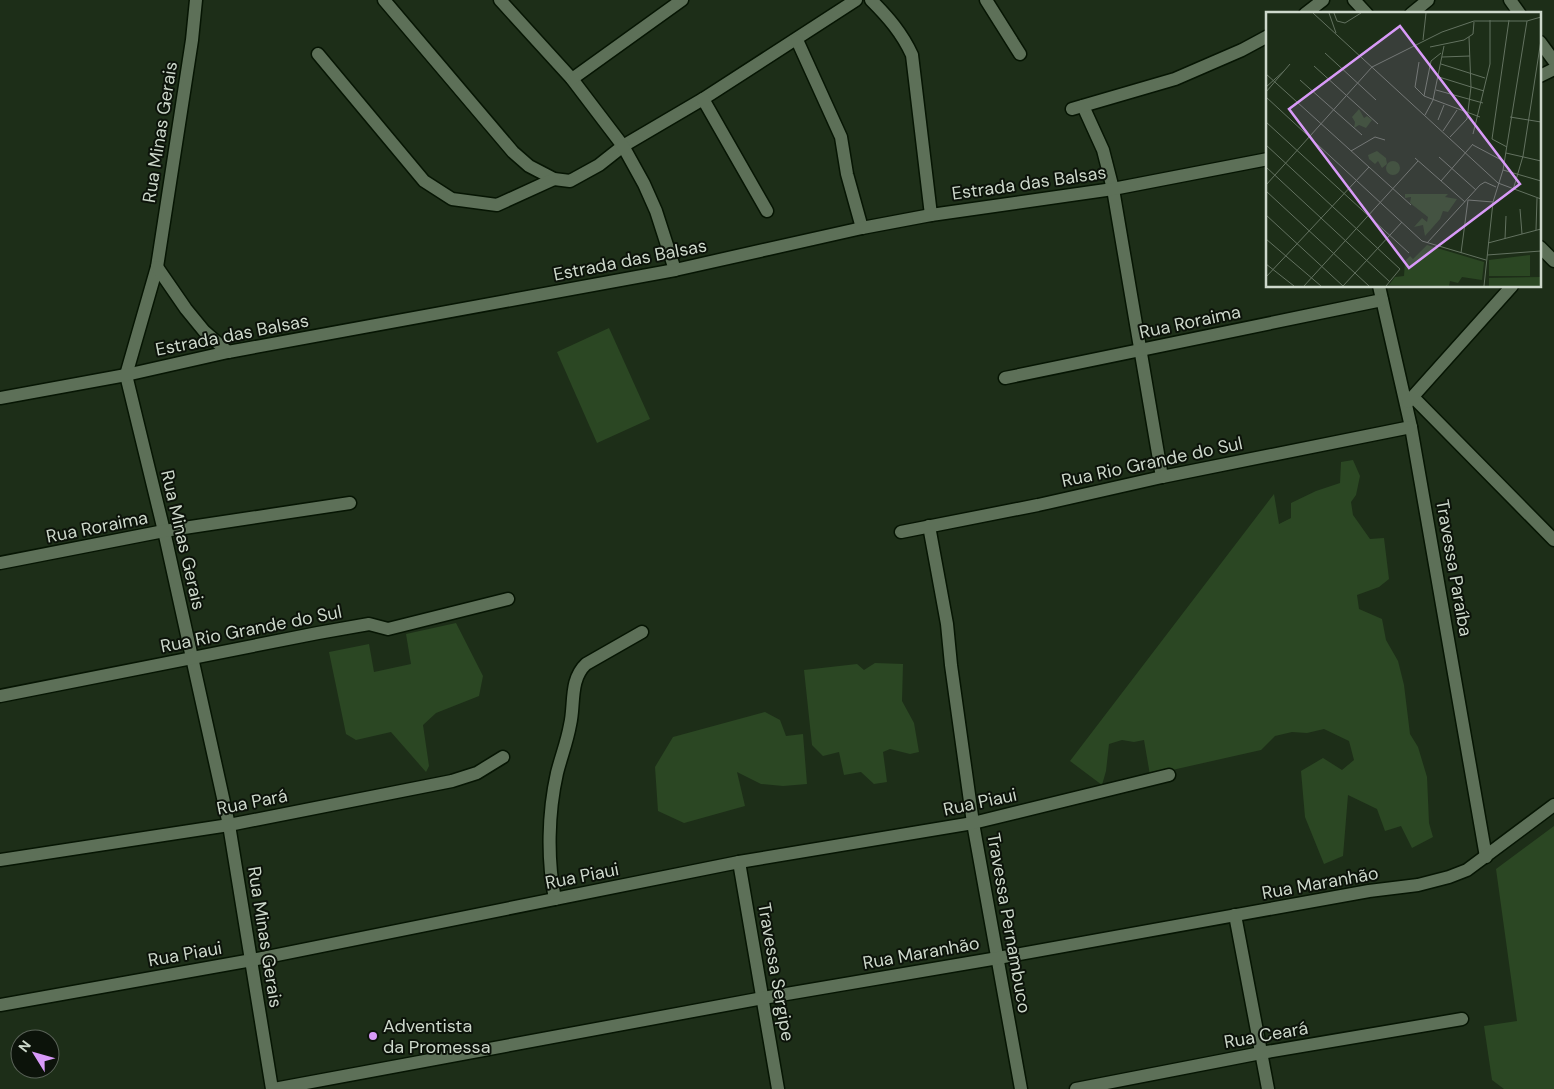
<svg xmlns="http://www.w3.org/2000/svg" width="1554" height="1089" font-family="'DM Sans',sans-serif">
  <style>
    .green { fill: #2b4723 }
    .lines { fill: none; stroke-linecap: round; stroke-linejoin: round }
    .minor-casing { stroke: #061503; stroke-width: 15 }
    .minor { stroke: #5d7058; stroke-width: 12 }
    .poi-dot { fill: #d89af8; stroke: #0c130a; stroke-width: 2 }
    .labels { text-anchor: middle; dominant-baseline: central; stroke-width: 4; stroke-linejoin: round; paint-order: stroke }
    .street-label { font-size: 18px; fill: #cdd8cb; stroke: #0c130a }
    .poi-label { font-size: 18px; fill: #cdd8cb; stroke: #0c130a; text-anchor: start }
    .inset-road { fill: none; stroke: #637260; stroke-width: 1 }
    .view { fill: #d89af8; fill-opacity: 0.15; stroke: #d89af8; stroke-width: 2.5 }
    .inset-edge { fill: none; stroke: #cdd8cb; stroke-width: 2.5 }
  </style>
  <rect width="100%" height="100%" fill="#1d2e18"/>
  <g class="green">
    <polygon points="609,328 650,419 597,443 557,352"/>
    <polygon points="1353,460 1360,476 1356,495 1351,502 1353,515 1370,539 1384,538 1389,579 1379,587 1357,595 1359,609 1382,619 1386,640 1398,661 1404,685 1410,734 1418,747 1427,777 1429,823 1433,837 1412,848 1401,826 1385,831 1377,809 1348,795 1343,856 1324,864 1305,817 1301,771 1323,758 1342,770 1354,760 1349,741 1324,729 1307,733 1292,732 1275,736 1261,750 1150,775 1144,740 1134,742 1122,740 1109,744 1106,771 1102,785 1070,761 1274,494 1279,524 1291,518 1291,503 1316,491 1340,483 1341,462"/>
    <polygon points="456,623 483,676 479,696 436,713 423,725 429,766 426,772 391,732 356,740 346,734 329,652 369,644 374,672 411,664 406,634"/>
    <polygon points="875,663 903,664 902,701 914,723 919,752 910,754 890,749 883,752 887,782 874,784 861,772 844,775 839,752 823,756 812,745 804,670 857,664 864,670"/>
    <polygon points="765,712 780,720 786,736 803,734 807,784 783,786 761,784 737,772 745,806 684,823 658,811 655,767 673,737"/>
    <polygon points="1554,826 1554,1089 1504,1089 1492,1080 1484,1026 1517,1021 1496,869"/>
  </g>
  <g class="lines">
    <defs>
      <g id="minor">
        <polyline points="196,0 192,40 157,267 126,375 164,531 229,825 272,1089"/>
        <polyline points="384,0 513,152 529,166 554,179 570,181 599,165 623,146 703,99 856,0"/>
        <polyline points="500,0 572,79 623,146 644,184 656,211 675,270"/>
        <path d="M871 0C888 17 902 33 912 55L931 215"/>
        <polyline points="986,0 1020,54"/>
        <polyline points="1354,0 1367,14"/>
        <polyline points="1510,0 1520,14"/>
        <polyline points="1305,14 1323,0"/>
        <polyline points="1411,14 1428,0"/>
        <polyline points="797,40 841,137 847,174 862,228"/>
        <polyline points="1540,42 1554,61"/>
        <polyline points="318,54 424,181 452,199 497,205 554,179"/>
        <polyline points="1540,76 1554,69"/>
        <polyline points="572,79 682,0"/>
        <polyline points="703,99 767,211"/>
        <polyline points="1083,106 1103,150 1113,189 1162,477"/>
        <polyline points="1072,109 1175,79 1242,50 1268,36"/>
        <polyline points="1540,247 1554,261"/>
        <polyline points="157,267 186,309 204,331 228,352"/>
        <polyline points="1379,286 1411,427 1486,857"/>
        <polyline points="1005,378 1382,300"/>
        <polyline points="1413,397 1554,540"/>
        <polyline points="0,398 126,375 228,352 675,270 862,228 931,215 1113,189 1268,159"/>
        <polyline points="1408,402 1512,286"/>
        <polyline points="929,526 947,624 951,665 973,823 1021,1089"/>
        <polyline points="901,532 1038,505 1162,477 1411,427"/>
        <polyline points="0,563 164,531 350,503"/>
        <polyline points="0,696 318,633 369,624 388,629 508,599"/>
        <polyline points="0,860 229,825 452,781 477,773 503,757"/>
        <polyline points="739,862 778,1089"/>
        <path d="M555 899C547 860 548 813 557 773 561 757 567 742 570 725 575 705 569 680 586 664L642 632"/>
        <polyline points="1235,915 1268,1089"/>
        <polyline points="0,1005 252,960 739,862 973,823 1169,775"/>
        <polyline points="274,1089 763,998 998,958 1369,891 1418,885 1449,877 1467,870 1554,805"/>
        <polyline points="1076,1089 1261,1053 1462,1019"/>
      </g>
    </defs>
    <use href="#minor" class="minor-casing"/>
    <use href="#minor" class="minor"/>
  </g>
  <circle class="poi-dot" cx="373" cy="1036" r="5"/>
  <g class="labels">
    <g class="street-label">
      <text transform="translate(160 132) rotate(-81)">Rua Minas Gerais</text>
      <text transform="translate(1029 183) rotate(-8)">Estrada das Balsas</text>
      <text transform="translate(630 260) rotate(-11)">Estrada das Balsas</text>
      <text transform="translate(1190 322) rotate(-12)">Rua Roraima</text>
      <text transform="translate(232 335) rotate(-11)">Estrada das Balsas</text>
      <text transform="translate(1152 462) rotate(-12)">Rua Rio Grande do Sul</text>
      <text transform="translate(97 527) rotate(-11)">Rua Roraima</text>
      <text transform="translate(183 540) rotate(77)">Rua Minas Gerais</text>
      <text transform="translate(1454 568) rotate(80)">Travessa Paraíba</text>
      <text transform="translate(251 629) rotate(-11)">Rua Rio Grande do Sul</text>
      <text transform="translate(252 802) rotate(-11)">Rua Pará</text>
      <text transform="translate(980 802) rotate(-12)">Rua Piaui</text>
      <text transform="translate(582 876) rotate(-11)">Rua Piaui</text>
      <text transform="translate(1320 883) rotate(-10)">Rua Maranhão</text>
      <text transform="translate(1009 923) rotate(80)">Travessa Pernambuco</text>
      <text transform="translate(265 937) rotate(81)">Rua Minas Gerais</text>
      <text transform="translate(921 953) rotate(-10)">Rua Maranhão</text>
      <text transform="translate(185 954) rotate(-10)">Rua Piaui</text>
      <text transform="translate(776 972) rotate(80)">Travessa Sergipe</text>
      <text transform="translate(1266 1035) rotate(-10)">Rua Ceará</text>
    </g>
    <g class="poi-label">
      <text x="383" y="1026">Adventista<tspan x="383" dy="21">da Promessa</tspan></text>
    </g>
  </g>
  <g transform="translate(1266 12)">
    <rect width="275" height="275" fill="#1d2e18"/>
    <path d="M93 97 98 106 101 104 106 108 100 116 93 113 88 116 89 110 86 105ZM111 139 120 146 121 152 116 156 112 149 109 152 103 147 102 143ZM120 156a7 7 0 1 1 14 0a7 7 0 1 1-14 0ZM139 182H182L179 185 191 187 182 200 177 199 174 207 159 224 157 213 148 215 156 206 161 210 162 205 144 191 145 185 139 186ZM161 233 218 250 216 268 196 265 192 271 184 269 183 274 123 273 129 265 138 264 139 249 144 244 147 247ZM264 243V264H223V248ZM275 265V274H223V266Z" fill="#2b4723"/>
    <path class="inset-road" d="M47 1 232 171 275 187M63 1 70 21M68 1 71 9 79 11 95 1M157 28 160 1M164 35 198 28 207 22 208 10M59 41 110 88M175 41 165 49 158 84 214 105M176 45 204 44M153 50 149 75 158 84M175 52 219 66M48 54 112 112M0 62 145 193M173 65 218 79M34 68 96 123M0 75 18 59M170 78 217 91M0 80 24 52M0 85 156 229 220 248M159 103 167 88 178 34M244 105 275 110M172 108 178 93M0 110 143 241M177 119 191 98M207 122 224 52V8M184 125 201 107 205 75 203 25M0 133 134 257 120 274M207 133 239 150M241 135 226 127 243 8M85 139 109 125 119 128M240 141 275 149M173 145 210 178M149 146 199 190M0 155 124 270M237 158 275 169M175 169 207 132M0 173 106 55 176 20 208 9H261L275 5M247 178 257 144 275 28M0 179 103 274M202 188 227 190M254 197 256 222M0 203 77 274M270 218 271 186M0 227 55 274M239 227 240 204M161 231 214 173 219 170 230 175M222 231 275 217M195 241 202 188M221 243 275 239M0 252 28 274M0 265 103 155M38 274 152 149M77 274 136 210M218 274 227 190 237 158 261 9"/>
    <path class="view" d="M134 14 254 172 143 256 23 97Z"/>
    <rect width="275" height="275" class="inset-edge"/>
  </g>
  <g transform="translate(35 1054) rotate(307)"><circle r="24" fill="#0c130a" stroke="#596257"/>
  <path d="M0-4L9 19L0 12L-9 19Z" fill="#d89af8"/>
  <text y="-8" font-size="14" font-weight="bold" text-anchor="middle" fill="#cdd8cb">N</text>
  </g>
</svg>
